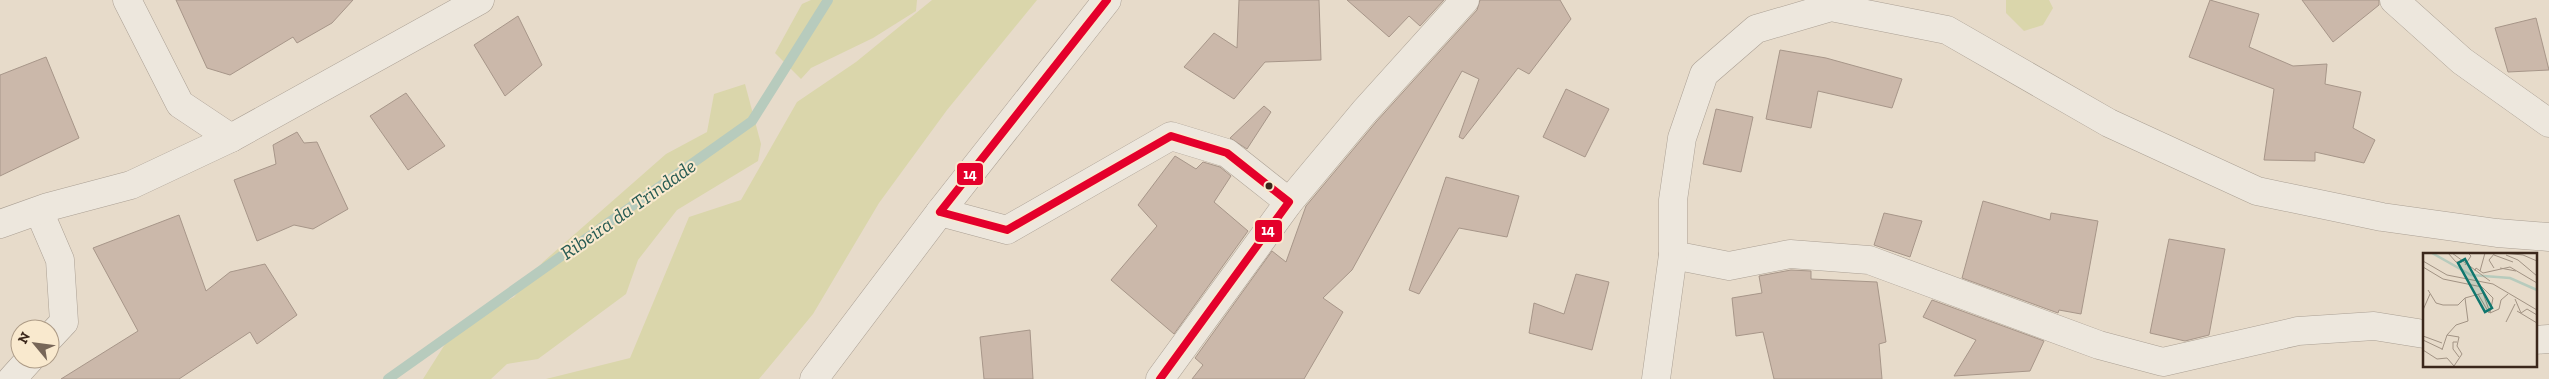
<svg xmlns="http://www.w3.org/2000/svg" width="2549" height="379" font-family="'Zilla Slab',serif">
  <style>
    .green { fill: #dad6ab }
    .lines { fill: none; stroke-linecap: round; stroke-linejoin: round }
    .stream { stroke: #b7cbbd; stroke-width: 10 }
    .building { fill: #cbb8aa; stroke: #a79689 }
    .minor-casing { stroke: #aba094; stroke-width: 29 }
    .minor { stroke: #ede7dd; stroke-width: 28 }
    .bus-1-casing { stroke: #f9e9ce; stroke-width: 11 }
    .bus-1 { stroke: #e4002b; stroke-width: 8 }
    .bus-dot { fill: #3b271b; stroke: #f9e9ce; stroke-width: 2 }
    .labels { text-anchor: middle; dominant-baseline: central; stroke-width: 4; stroke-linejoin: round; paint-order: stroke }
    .water-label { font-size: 20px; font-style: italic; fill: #285c54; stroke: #f9e9ce }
    .inset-river { fill: none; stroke: #b7cbbd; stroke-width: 2.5 }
    .inset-road { fill: none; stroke: #a29384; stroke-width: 1 }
    .view { fill: #0f766e; fill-opacity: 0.15; stroke: #0f766e; stroke-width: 2.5 }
    .inset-edge { fill: none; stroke: #3b271b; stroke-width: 2.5 }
    .line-badge { stroke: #f9e9ce; stroke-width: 2 }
    .badge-label { font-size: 14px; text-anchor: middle; font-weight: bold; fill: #fff }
  </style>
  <rect width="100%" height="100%" fill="#e7dbca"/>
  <g class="green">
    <polygon points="811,0 917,0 916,11 873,38 811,68 801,79 775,53 802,4"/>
    <polygon points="932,0 1037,0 947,110 879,203 813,314 759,379 546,379 630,358 689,217 741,200 797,102 856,62"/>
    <polygon points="2006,0 2049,0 2053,8 2043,25 2024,31 2006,13"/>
    <polygon points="745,84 761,144 758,161 677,210 638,260 626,294 538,359 507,364 491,379 423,379 454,330 514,297 543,262 666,154 707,132 714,94"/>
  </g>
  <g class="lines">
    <polyline class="stream" points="388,379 752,121 828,0"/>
  </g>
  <g class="building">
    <polygon points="176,0 353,0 332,23 297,43 293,37 230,75 207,68"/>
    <polygon points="1239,0 1319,0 1321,60 1265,62 1234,99 1184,67 1214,33 1237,48"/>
    <polygon points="1347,0 1444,0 1420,26 1409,16 1389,37"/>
    <polygon points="1480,0 1560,0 1571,19 1529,74 1518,68 1463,139 1459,137 1479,79 1462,71 1352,270 1323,298 1343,312 1304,379 1192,379 1203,365 1195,358 1272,251 1286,262 1306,206 1376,122 1477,10"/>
    <polygon points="2210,0 2259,14 2249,47 2293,66 2327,64 2325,84 2361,92 2353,128 2375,140 2364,163 2315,152 2315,161 2264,160 2274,89 2189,57"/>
    <polygon points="2302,0 2379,0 2379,5 2333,42"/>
    <polygon points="518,16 542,65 505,96 474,45"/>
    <polygon points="2536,18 2549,70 2508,72 2495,28"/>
    <polygon points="1780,50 1826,58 1902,79 1892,108 1818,91 1811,128 1766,119"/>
    <polygon points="46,57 79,138 0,176 0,75"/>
    <polygon points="1566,89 1609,109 1585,157 1543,137"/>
    <polygon points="406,93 445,146 408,170 370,116"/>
    <polygon points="1264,106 1271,112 1247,149 1230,138"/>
    <polygon points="1716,109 1753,117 1741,172 1703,164"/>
    <polygon points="297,132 304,143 317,142 348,209 313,229 294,225 257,241 234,180 276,164 273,145"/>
    <polygon points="1175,156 1196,169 1203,162 1220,167 1231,176 1214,202 1248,231 1174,334 1111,280 1157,226 1138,205"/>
    <polygon points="1446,177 1519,196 1507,237 1459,228 1419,294 1409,290"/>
    <polygon points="1983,201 2050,220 2051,213 2098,221 2081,314 2059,310 2058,313 1962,278"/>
    <polygon points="1884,213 1922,221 1910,257 1874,245"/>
    <polygon points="179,215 206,291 230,272 265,264 297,315 257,344 250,332 179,379 61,379 138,331 93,248"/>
    <polygon points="2169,239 2225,249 2209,335 2185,341 2150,333"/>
    <polygon points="1791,270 1811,271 1811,279 1877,282 1886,342 1879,344 1882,379 1774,379 1763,332 1736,336 1732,298 1762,293 1759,276"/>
    <polygon points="1576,274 1609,282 1592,350 1529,333 1534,303 1564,314"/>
    <polygon points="1932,300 2044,341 2030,371 1954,376 1976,340 1923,317"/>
    <polygon points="1030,330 1033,379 984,379 980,337"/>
  </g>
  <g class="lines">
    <defs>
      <g id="minor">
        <polyline points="127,0 180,104 231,138"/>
        <polyline points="2394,0 2462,61 2549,123"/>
        <polyline points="39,211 60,260 64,322 50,337"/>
        <polyline points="940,212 1007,230 1171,136 1227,153 1289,202"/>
        <polyline points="0,224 48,207 131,185 231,138 480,0"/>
        <polyline points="1673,255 1729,266 1790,254 1869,260 2099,345 2163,362 2298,331 2374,326 2424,334"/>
        <polyline points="2535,340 2549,339"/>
        <polyline points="12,379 30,359"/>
        <polyline points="814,379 940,212 1107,0"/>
        <polyline points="1160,379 1289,202 1364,112 1465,0"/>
        <polyline points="1656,379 1673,255 1673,200 1682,138 1704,74 1756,29 1831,7 1947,30 2109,123 2257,191 2382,217 2497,233 2549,237"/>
      </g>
    </defs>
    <use href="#minor" class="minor-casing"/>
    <use href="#minor" class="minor"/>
    <defs>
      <polyline id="bus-1" points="1107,0 940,212 1007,230 1171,136 1227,153 1289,202 1160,379"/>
    </defs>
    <use href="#bus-1" class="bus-1-casing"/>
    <use href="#bus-1" class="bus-1"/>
  </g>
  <circle class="bus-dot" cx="1269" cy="186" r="4.5"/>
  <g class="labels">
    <g class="water-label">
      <text transform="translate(628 209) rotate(-35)">Ribeira da Trindade</text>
    </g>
  </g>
  <g transform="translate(2423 253)">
    <rect width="114" height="114" fill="#e7dbca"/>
    <path class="inset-river" d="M9 0 48 22 87 25 114 37"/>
    <path class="inset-road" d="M25 0 33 9H39M29 0 67 28M80 0 100 2 114 8M71 2 90 9M83 2 95 7 114 23M0 8 24 22 70 31 114 57M42 12 48 3 45 0M0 14 20 26 59 34 70 45M71 15 66 7 72 0M77 15 93 18M52 18 53 15 60 20 87 14 114 30M57 18 62 0M5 37 13 50 20 52H35L42 45M55 41 66 60M70 45 67 60 76 56 78 47 85 41M92 46 98 60 104 56 114 62M0 57 7 41M94 58 114 70M83 69 92 51M24 82 33 72 45 68 42 45 60 40 67 60M0 83 19 90M0 87 19 96M34 89H30V96L36 104M0 97 14 106 24 105 31 113M19 97 24 82 36 84 34 93 39 101 31 113"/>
    <path class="view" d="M42 6 69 55 62 59 35 10Z"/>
    <rect width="114" height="114" class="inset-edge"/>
  </g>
  <g class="line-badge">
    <rect x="956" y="162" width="28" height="24" rx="5" fill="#e4002b"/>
    <rect x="1254" y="219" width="29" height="24" rx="5" fill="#e4002b"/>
  </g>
  <g class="badge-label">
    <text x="970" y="179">14</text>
    <text x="1268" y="235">14</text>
  </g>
  <g transform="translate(35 344) rotate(299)"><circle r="24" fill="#f9e9ce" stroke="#ad9b86"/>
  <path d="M0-4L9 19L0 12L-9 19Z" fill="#776658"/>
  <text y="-8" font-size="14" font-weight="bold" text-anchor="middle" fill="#3b271b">N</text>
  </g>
</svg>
